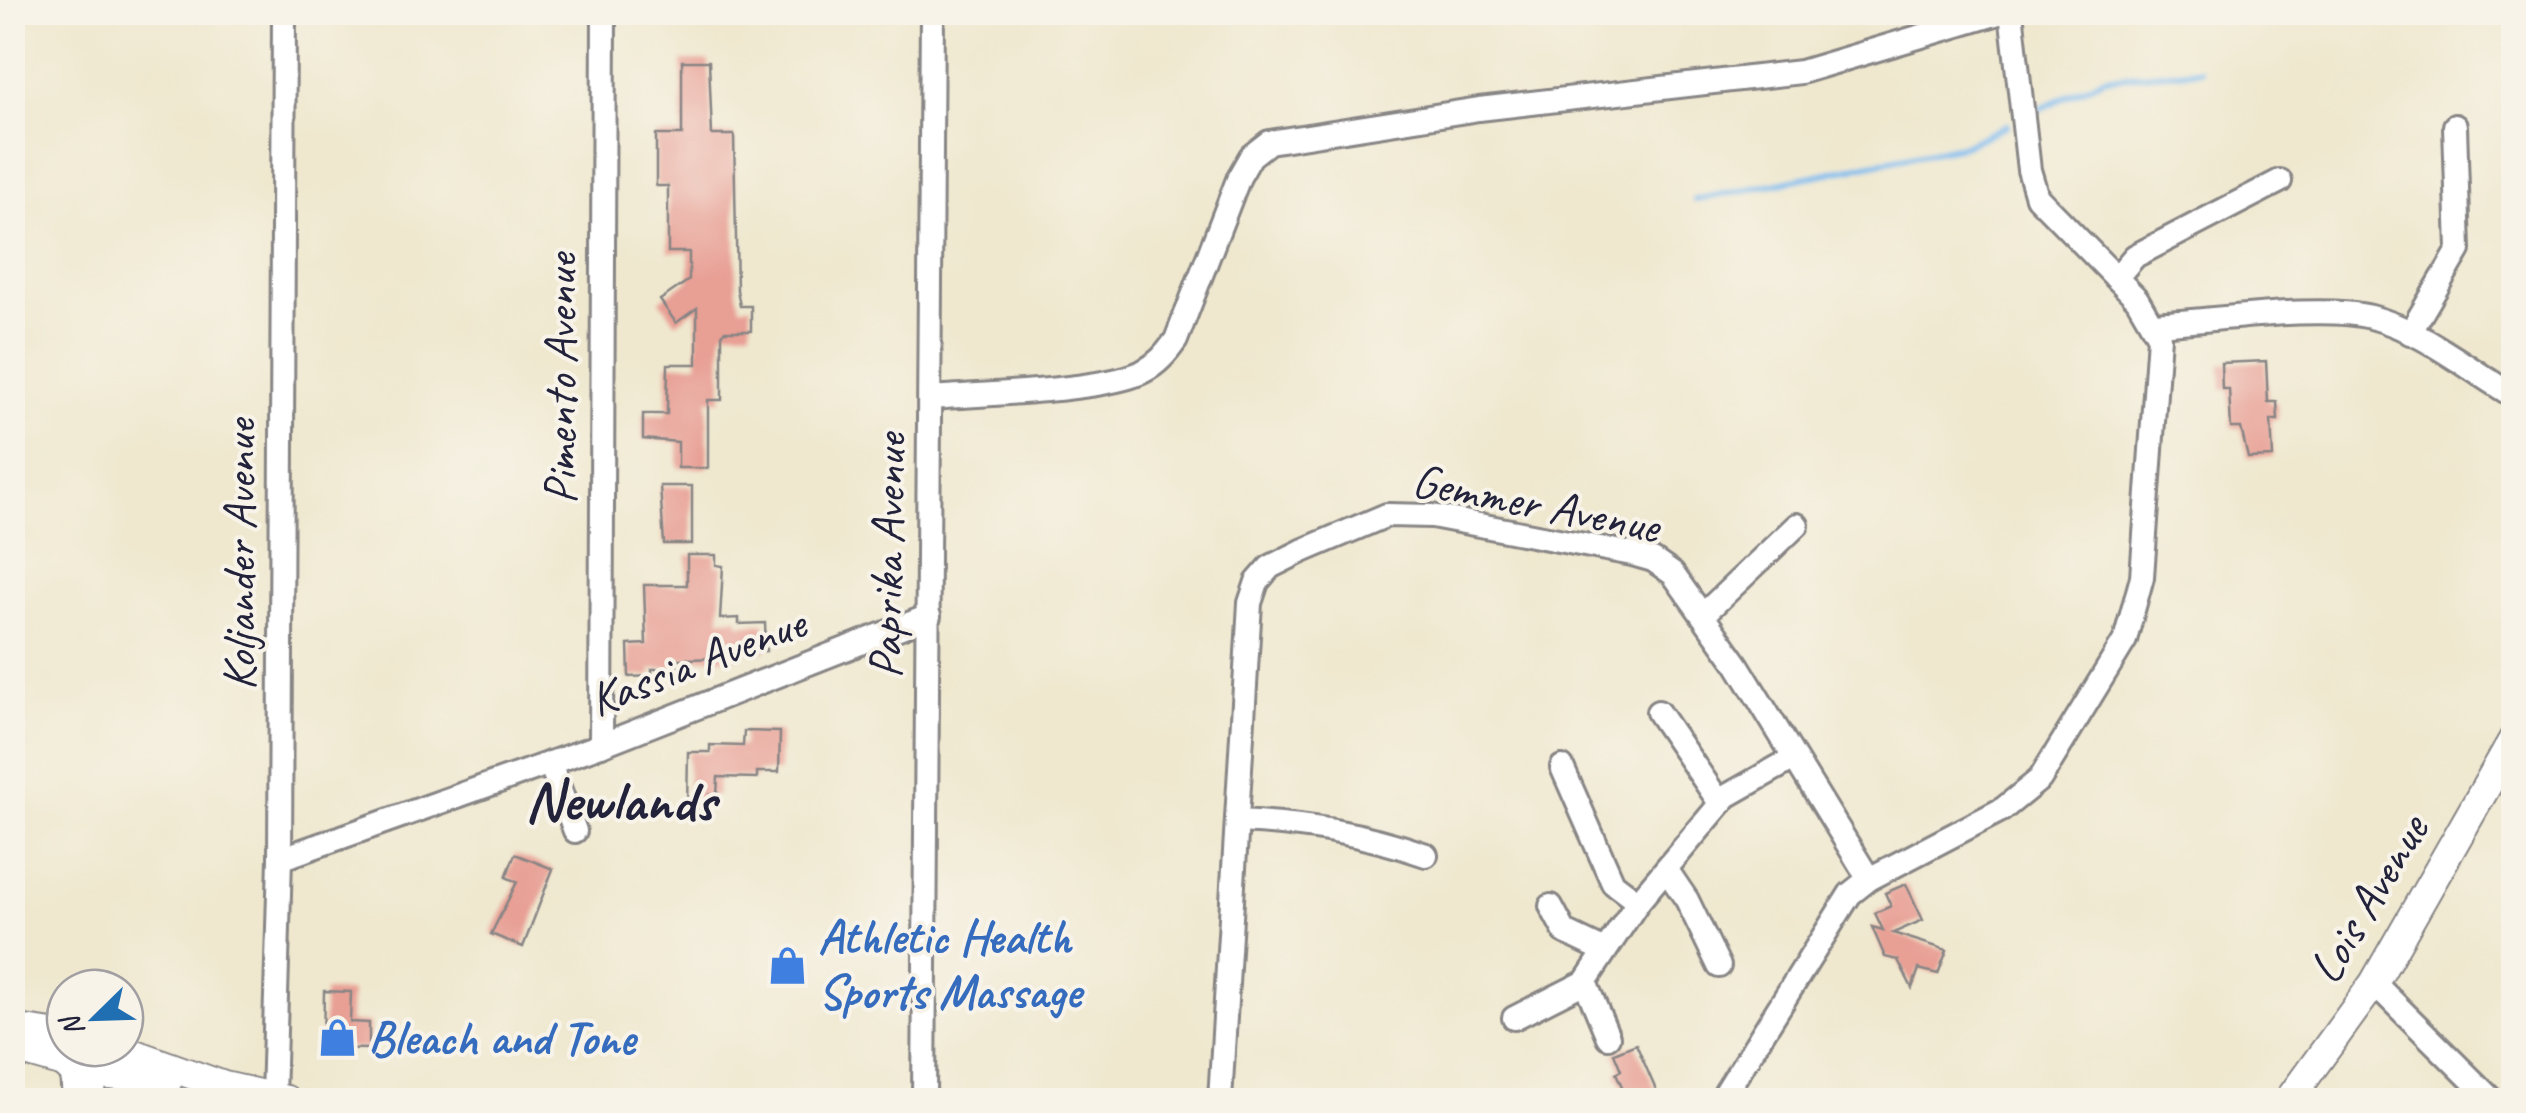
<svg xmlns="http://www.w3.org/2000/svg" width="2526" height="1113" font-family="Caveat,sans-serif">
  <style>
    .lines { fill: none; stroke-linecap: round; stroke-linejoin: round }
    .stream { stroke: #7bbbef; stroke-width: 6 }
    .building { fill: #e89f94 }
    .minor-casing { stroke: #888585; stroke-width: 28 }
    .tertiary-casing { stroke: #888585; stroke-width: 32 }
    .minor { stroke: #fff; stroke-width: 22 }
    .tertiary { stroke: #fff; stroke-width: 28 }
    .labels { text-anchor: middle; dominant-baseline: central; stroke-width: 8; stroke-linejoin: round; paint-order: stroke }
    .street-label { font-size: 48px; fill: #22223b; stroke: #f7f3e8 }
    .shop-label { font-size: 48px; font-weight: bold; fill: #366cbe; stroke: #f7f3e8; text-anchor: start }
    .district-label { font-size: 58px; font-weight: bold; fill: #22223b; stroke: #f7f3e8 }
  </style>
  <rect width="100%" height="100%" fill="#f7f3e8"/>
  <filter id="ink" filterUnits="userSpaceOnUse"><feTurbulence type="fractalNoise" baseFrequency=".01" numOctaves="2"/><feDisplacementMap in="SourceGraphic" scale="20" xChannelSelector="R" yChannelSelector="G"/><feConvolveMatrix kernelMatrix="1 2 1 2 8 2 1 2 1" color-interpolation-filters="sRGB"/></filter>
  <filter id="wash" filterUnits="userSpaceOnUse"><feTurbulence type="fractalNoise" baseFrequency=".0048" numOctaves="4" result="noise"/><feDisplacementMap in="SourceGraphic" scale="40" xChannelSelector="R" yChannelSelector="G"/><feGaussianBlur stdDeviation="2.25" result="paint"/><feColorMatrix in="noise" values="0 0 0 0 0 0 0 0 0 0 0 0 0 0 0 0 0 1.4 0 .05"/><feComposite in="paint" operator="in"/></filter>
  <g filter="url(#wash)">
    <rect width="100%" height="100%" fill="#efe8cf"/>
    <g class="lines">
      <g class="stream">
        <polyline points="2039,109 2105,78 2200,70"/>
        <polyline points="1695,200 1966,145 2007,125"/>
      </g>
    </g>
    <g id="blocks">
      <g class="building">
        <polygon points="682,61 709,61 712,135 734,135 737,290 740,306 751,306 751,331 724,331 722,335 722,400 708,400 708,468 678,468 678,442 643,439 643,414 667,414 668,364 697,364 697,308 676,323 660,300 689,280 689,252 668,252 668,186 656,186 656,135 682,135"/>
        <polygon points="2266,361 2268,402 2277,402 2278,420 2271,420 2273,457 2248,458 2241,428 2231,428 2229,389 2222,389 2221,363"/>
        <polygon points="660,486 692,486 692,544 664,544"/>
        <polygon points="687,555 716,555 716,565 723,566 720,619 739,618 739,624 765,623 766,651 739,652 739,658 677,659 677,668 652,669 652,676 629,677 628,645 646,644 644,585 687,585"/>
        <polygon points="744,731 780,732 779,772 757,772 757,778 718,777 717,796 710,795 709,808 687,807 688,752 710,752 710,745 743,746"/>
        <polygon points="515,854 553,869 523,947 491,934 517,882 506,877"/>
        <polygon points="1906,884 1923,920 1893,933 1947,950 1938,974 1919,969 1912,988 1898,960 1885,957 1872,927 1883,930 1875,913 1891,906 1885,893"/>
        <polygon points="324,991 351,992 350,1022 369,1023 369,1049 323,1048"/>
        <polygon points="1636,1044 1659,1097 1649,1100 1628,1100 1616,1073 1621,1070 1614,1053"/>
      </g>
    </g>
  </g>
  <g filter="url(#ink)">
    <use href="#blocks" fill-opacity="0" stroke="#888585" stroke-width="2.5"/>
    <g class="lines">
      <defs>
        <g id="minor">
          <polyline points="2116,278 2135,256 2280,181"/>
          <path d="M2154 324C2212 321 2320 304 2371 317 2422 330 2469 370 2514 396"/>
          <polyline points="2410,333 2459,250 2455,126"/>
          <path d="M931 398C980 394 1104 391 1142 372 1158 364 1166 354 1176 340L1239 177 1251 156 1269 142 1479 109 1801 72 2002 12"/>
          <polyline points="1705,613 1797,525"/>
          <polyline points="1658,712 1720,803"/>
          <polyline points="601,745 604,12"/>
          <polyline points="550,763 575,831"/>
          <polyline points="1562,767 1613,883 1638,902"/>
          <path d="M1237 821C1304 824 1363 833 1426 855"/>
          <polyline points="280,859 601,745 929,616"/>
          <polyline points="1666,869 1687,900 1719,966"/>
          <polyline points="1551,906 1565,932 1605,951"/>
          <polyline points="1585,982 1608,1037"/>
          <polyline points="2374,983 2492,1100"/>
          <polyline points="1514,1018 1585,982 1638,902 1727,796 1794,758"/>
          <polyline points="72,1073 74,1100"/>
          <polyline points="273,1098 280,859 284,12"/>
          <polyline points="93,1100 96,1075"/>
          <polyline points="924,1100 932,12"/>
          <polyline points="1220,1100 1250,603 1257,582 1270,567 1302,551 1387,515 1432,516 1632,554 1653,560 1673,574 1737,664 1869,879"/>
          <polyline points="1721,1100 1850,894 1869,879 2003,809 2040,779 2125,640 2142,577 2159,337 2137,299 2037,197 2029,170 2011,12"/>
        </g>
        <g id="tertiary">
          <polyline points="12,1028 65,1036"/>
          <polyline points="65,1047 64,1063 79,1077 98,1074 107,1061"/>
          <polyline points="12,1048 64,1063"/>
          <polyline points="118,1048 224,1086 286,1100"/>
          <polyline points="98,1074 168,1080"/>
          <polyline points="2289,1100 2374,983 2514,738"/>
        </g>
      </defs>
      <use href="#minor" class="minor-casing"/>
      <use href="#tertiary" class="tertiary-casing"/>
      <use href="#minor" class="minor"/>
      <use href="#tertiary" class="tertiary"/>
    </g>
  </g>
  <defs>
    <symbol id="shop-bare" viewBox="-9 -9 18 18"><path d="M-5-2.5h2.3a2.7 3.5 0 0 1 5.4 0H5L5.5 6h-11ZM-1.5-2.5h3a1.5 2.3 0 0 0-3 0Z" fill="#3f7fe0" stroke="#f7f3e8" stroke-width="2.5" paint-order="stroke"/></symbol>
  </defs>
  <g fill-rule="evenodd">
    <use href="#shop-bare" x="760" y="938" width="55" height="55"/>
    <use href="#shop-bare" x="310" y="1010" width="55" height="55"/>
  </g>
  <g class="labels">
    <g class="street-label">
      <text transform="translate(560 379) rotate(-90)">Pimento Avenue</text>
      <text transform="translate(1536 503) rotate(11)">Gemmer Avenue</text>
      <text transform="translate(239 555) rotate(-90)">Koljander Avenue</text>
      <text transform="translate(887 556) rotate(-89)">Paprika Avenue</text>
      <text transform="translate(697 661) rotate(-21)">Kassia Avenue</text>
      <text transform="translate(2368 899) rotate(-59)">Lois Avenue</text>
    </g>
    <g class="shop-label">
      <text x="818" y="937">Athletic Health<tspan x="818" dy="55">Sports Massage</tspan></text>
      <text x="368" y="1038">Bleach and Tone</text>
    </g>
    <g class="district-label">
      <text x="620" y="800">Newlands</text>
    </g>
  </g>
  <rect width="2526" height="1113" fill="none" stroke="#f7f3e8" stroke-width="50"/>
  <g transform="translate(95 1018) rotate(247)"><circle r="48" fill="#f7f3e8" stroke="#a29fa3" stroke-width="2.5"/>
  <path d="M0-8L18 38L0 25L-18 38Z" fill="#1f6fb2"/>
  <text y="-15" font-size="28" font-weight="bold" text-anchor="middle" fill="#22223b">N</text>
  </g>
</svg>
